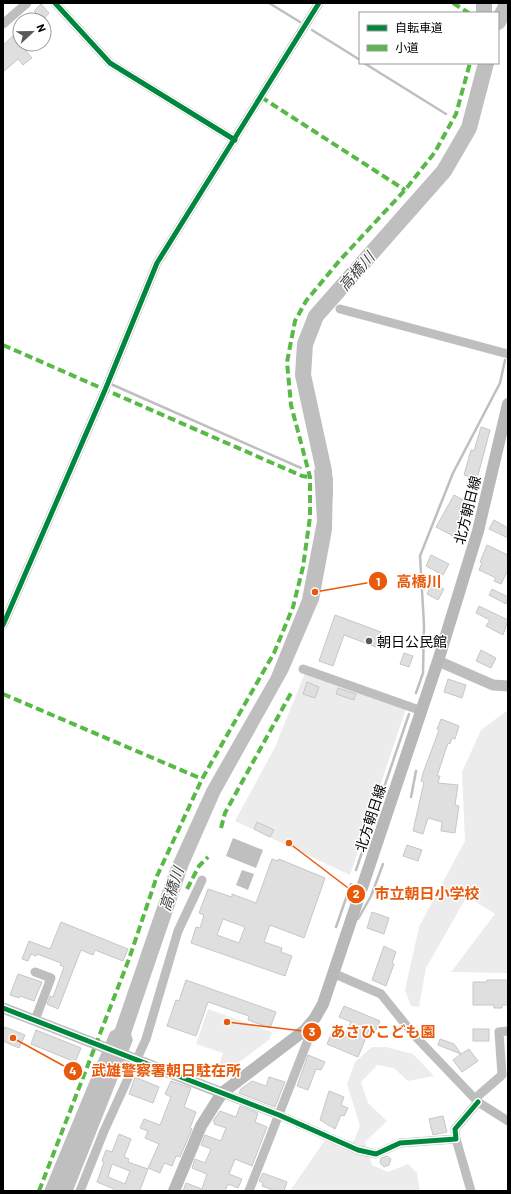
<svg xmlns="http://www.w3.org/2000/svg" width="511" height="1194" font-family="Barlow,'Noto Sans JP',sans-serif">
  <style>
    .green { fill: #ececec }
    .water { fill: #bfbfbf }
    .lines { fill: none; stroke-linecap: round; stroke-linejoin: round }
    .stream { stroke: #bfbfbf; stroke-width: 2.5 }
    .river { stroke: #bfbfbf; stroke-width: 16 }
    .building { fill: #dfdfdf; stroke: #c7c7c7; fill-rule: evenodd }
    .minor { stroke: #bebebe; stroke-width: 9 }
    .tertiary { stroke: #bebebe; stroke-width: 11 }
    .secondary { stroke: #b8b8b8; stroke-width: 12 }
    .quiet { stroke: #58b947; stroke-width: 4; stroke-dasharray: 8 4; stroke-linecap: butt }
    .cycleway-casing { stroke: #fff; stroke-width: 8 }
    .cycleway { stroke: #00873e; stroke-width: 5 }
    .poi-dot { fill: #595959; stroke: #fff; stroke-width: 1.5 }
    .labels { text-anchor: middle; dominant-baseline: central; stroke-width: 3; stroke-linejoin: round; paint-order: stroke }
    .street-label { font-size: 14px; fill: #000; stroke: #fff }
    .poi-label { font-size: 14px; fill: #000; stroke: #fff; text-anchor: start }
    .water-label { font-size: 15px; font-style: italic; fill: #444; stroke: #fff }
    .leader { fill: none; stroke: #e8590c; stroke-width: 1.5 }
    .callout-dot { fill: #e8590c; stroke: #fff; stroke-width: 1.5 }
    .mark-label { font-size: 12px; text-anchor: middle; font-weight: bold; fill: #fff }
    .callout-label { font-size: 15px; text-anchor: middle; font-weight: bold; fill: #e8590c; stroke: #fff; stroke-width: 3; stroke-linejoin: round; paint-order: stroke }
  </style>
  <rect width="100%" height="100%" fill="#fff"/>
  <g class="green">
    <polygon points="305,673 406,709 350,875 235,821 275,747"/>
    <polygon points="508,710 508,973 451,972 495,914 467,896 426,968 419,1007 411,1006 405,990 419,927 465,841 462,772 481,730"/>
    <polygon points="208,1009 272,1032 270,1039 225,1073 216,1074 223,1053 196,1044"/>
    <polygon points="372,1047 386,1047 413,1054 434,1076 408,1081 394,1068 377,1065 361,1082 368,1103 387,1121 365,1142 372,1165 388,1172 408,1164 417,1173 420,1191 290,1191 325,1140 354,1141 360,1126 347,1084 355,1062"/>
  </g>
  <g class="water">
    <polygon points="314,469 333,477 332,530 319,600 288,672 220,794 188,867 131,1034 133,1040 73,1191 44,1191 110,1032 115,1029 170,869 207,788 271,676 302,599 317,521"/>
    <polygon points="233,838 263,850 256,868 226,856"/>
    <polygon points="242,870 254,874 248,890 236,885"/>
  </g>
  <g class="lines">
    <g class="stream">
      <polyline points="269,3 300,22"/>
      <polyline points="312,30 360,60"/>
      <polyline points="364,63 446,114"/>
      <polyline points="113,385 301,468"/>
      <polyline points="416,693 423,673 424,625 420,556 453,473 500,383 505,360"/>
      <polyline points="411,797 416,771"/>
      <polyline points="356,870 409,714"/>
      <polyline points="358,919 371,896 383,864"/>
      <polyline points="336,927 351,884"/>
    </g>
    <g class="river">
      <polyline points="484,3 484,13"/>
      <polyline points="498,22 508,3"/>
      <polyline points="325,495 324,471 303,375 305,344 316,316 444,171 469,128 486,63"/>
    </g>
  </g>
  <g class="building">
    <polygon points="41,4 49,13 43,20 34,11"/>
    <polygon points="13,36 32,58 23,65 18,59 3,72 3,45"/>
    <polygon points="481,427 490,430 477,479 464,475 471,450 474,451"/>
    <polygon points="454,495 469,503 458,524 461,525 455,537 436,527"/>
    <polygon points="494,520 508,528 508,538 489,529"/>
    <polygon points="487,545 508,555 508,570 501,584 494,581 496,578 479,570 482,563 480,562"/>
    <polygon points="431,555 449,564 443,575 426,566"/>
    <polygon points="432,583 444,589 438,600 427,594"/>
    <polygon points="492,589 508,597 506,604 489,595"/>
    <polygon points="479,606 508,620 503,635 486,626 490,620 476,613"/>
    <polygon points="335,615 381,632 376,647 344,635 333,666 319,661"/>
    <polygon points="481,650 496,658 491,668 476,661"/>
    <polygon points="404,653 413,656 409,667 400,664"/>
    <polygon points="448,679 466,685 462,698 444,692"/>
    <polygon points="307,682 319,687 315,698 303,694"/>
    <polygon points="338,688 356,694 354,700 336,694"/>
    <polygon points="441,719 459,726 455,739 452,738 450,744 448,743 437,776 440,776 438,783 458,785 455,805 459,806 455,833 441,831 442,822 428,818 423,834 413,831 424,782 421,781 423,773 439,730 437,729"/>
    <polygon points="257,822 274,830 270,837 254,829"/>
    <polygon points="407,845 422,850 418,861 403,856"/>
    <path d="M272 859 278 861 279 859 325 878 304 938 270 925 264 942 282 948 281 952 292 956 285 976 191 943 196 927 200 928 204 915 199 913 208 889 232 897V894L256 903ZM223 919 245 927 239 943 217 935Z"/>
    <polygon points="372,912 389,918 384,934 367,928"/>
    <polygon points="61,922 128,949 123,961 95,950 93,955 81,950 58,1009 47,1004 50,996 53,997 64,967 60,965 61,963 37,954 36,956 31,954 28,961 22,959 29,941 50,949"/>
    <polygon points="384,946 396,952 392,963 394,964 386,986 372,980"/>
    <polygon points="18,974 42,982 34,1001 20,996 19,998 10,995"/>
    <polygon points="186,980 276,1012 270,1028 248,1020 249,1016 208,1002 196,1036 167,1026 176,1000 179,1001"/>
    <polygon points="487,980 508,980 508,1005 502,1005 502,1008 494,1008 494,1005 473,1005 473,982 487,982"/>
    <polygon points="344,1006 380,1021 375,1032 369,1030 358,1057 327,1044 332,1032 344,1038 351,1022 339,1017"/>
    <polygon points="5,1027 25,1035 19,1048 3,1041 3,1032"/>
    <rect x="473" y="1029" width="16" height="12"/>
    <polygon points="36,1030 81,1048 75,1062 31,1044"/>
    <polygon points="440,1039 454,1044 461,1054 469,1049 478,1061 462,1072 453,1060 461,1054 438,1045"/>
    <polygon points="308,1055 325,1062 321,1070 316,1069 308,1090 297,1086"/>
    <polygon points="135,1077 159,1087 153,1103 129,1094"/>
    <polygon points="269,1077 285,1082 275,1107 239,1093 241,1089 252,1081 266,1086"/>
    <polygon points="171,1081 191,1088 184,1107 196,1112 190,1128 192,1129 180,1157 176,1156 172,1166 164,1163 160,1173 148,1168 159,1144 145,1138 148,1131 140,1128 144,1119 160,1125 171,1097 165,1094"/>
    <polygon points="329,1091 344,1097 341,1105 348,1108 344,1116 341,1115 335,1129 320,1120"/>
    <polygon points="240,1106 258,1113 255,1122 267,1127 252,1166 235,1159 229,1174 242,1179 238,1188 228,1184 225,1191 183,1191 186,1183 202,1189 207,1174 192,1168 195,1159 205,1163 211,1149 201,1145 205,1135 221,1141 226,1128 214,1124 215,1122 213,1121 220,1111 236,1117"/>
    <polygon points="443,1116 447,1132 433,1135 429,1119"/>
    <path d="M119 1134 131 1139 124 1157 129 1159 128 1162 148 1169 140 1190 142 1191H113L114 1189 97 1182 104 1162 102 1161 106 1150 112 1152ZM112 1164 130 1171 125 1184 108 1177Z"/>
    <polygon points="387,1156 391,1159 389,1165 384,1167 380,1163 381,1158"/>
    <polygon points="263,1173 287,1182 284,1191 275,1191 262,1186 263,1183 259,1181"/>
  </g>
  <g class="lines">
    <g class="minor">
      <polyline points="55,3 110,63 235,140"/>
      <polyline points="3,24 27,3"/>
      <polyline points="340,309 508,354"/>
      <polyline points="3,625 105,390 157,263 319,3"/>
      <polyline points="303,669 422,711"/>
      <polyline points="35,972 51,978 35,1020"/>
      <polyline points="335,974 381,994 414,1035 478,1102 508,1121"/>
      <polyline points="222,1093 279,1115 358,1150 376,1154 400,1143 456,1139 455,1129 478,1102"/>
      <polyline points="479,1095 502,1075 499,1032 508,1031"/>
      <polyline points="456,1139 471,1191"/>
      <polyline points="80,1191 104,1131 146,1039 178,931 202,880"/>
      <polyline points="249,1191 308,1040 305,1030"/>
    </g>
    <g class="tertiary">
      <polyline points="438,661 493,685 508,686"/>
      <polyline points="3,1008 222,1093"/>
    </g>
    <polyline class="secondary" points="174,1191 201,1126 222,1093 305,1030 315,1018 323,1004 438,661 478,531 508,404"/>
    <g class="quiet">
      <polyline points="453,3 469,13"/>
      <polyline points="261,97 405,190"/>
      <polyline points="3,345 302,476 310,477"/>
      <polyline points="3,694 202,779"/>
      <polyline points="221,828 225,813 291,693"/>
      <polyline points="187,889 199,866 208,857"/>
      <polyline points="39,1191 129,959 157,876 202,779 274,653 293,607 303,567 310,517 310,477 291,405 287,362 295,321 306,301 340,260 405,190 435,152 456,114 470,63"/>
    </g>
    <defs>
      <g id="cycleway">
        <polyline points="55,3 110,63 235,140"/>
        <polyline points="3,625 105,390 157,263 319,3"/>
        <polyline points="3,1008 279,1115 358,1150 376,1154 400,1143 456,1139 455,1129 478,1102"/>
      </g>
    </defs>
    <use href="#cycleway" class="cycleway-casing"/>
    <use href="#cycleway" class="cycleway"/>
  </g>
  <circle class="poi-dot" cx="369" cy="641" r="4"/>
  <g class="labels">
    <g class="street-label">
      <text transform="translate(467 510) rotate(-76)">北方朝日線</text>
      <text transform="translate(370 818) rotate(-72)">北方朝日線</text>
    </g>
    <g class="poi-label">
      <text x="377" y="641">朝日公民館</text>
    </g>
    <g class="water-label">
      <text transform="translate(356 271) rotate(-49)">高橋川</text>
      <text transform="translate(171 889) rotate(-71)">高橋川</text>
    </g>
  </g>
  <path class="leader" d="M315 592L378 581M289 843L356 894M227 1022L312 1032M13 1038L73 1071"/>
  <g class="callout-dot">
    <circle cx="315" cy="592" r="4"/>
    <circle cx="289" cy="843" r="4"/>
    <circle cx="227" cy="1022" r="4"/>
    <circle cx="13" cy="1038" r="4"/>
    <circle cx="378" cy="581" r="10"/>
    <circle cx="356" cy="894" r="10"/>
    <circle cx="312" cy="1032" r="10"/>
    <circle cx="73" cy="1071" r="10"/>
  </g>
  <g class="mark-label">
    <text x="378" y="586">1</text>
    <text x="356" y="898">2</text>
    <text x="312" y="1036">3</text>
    <text x="73" y="1075">4</text>
  </g>
  <g class="callout-label">
    <text x="419" y="587">高橋川</text>
    <text x="427" y="899">市立朝日小学校</text>
    <text x="383" y="1037">あさひこども園</text>
    <text x="166" y="1076">武雄警察署朝日駐在所</text>
  </g>
  <rect width="511" height="1194" fill="none" stroke="#000000" stroke-width="8"/>
  <rect x="359" y="12" width="140" height="52" fill="#ffffff" stroke="#999999"/>
  <rect x="367" y="25" width="20" height="6" fill="#00873e" stroke="#999999"/>
  <text x="395" y="32" font-size="12" fill="#000000">自転車道</text>
  <rect x="367" y="45" width="20" height="6" fill="#58b947" stroke="#999999"/>
  <text x="395" y="52" font-size="12" fill="#000000">小道</text>
  <g transform="translate(32 32) rotate(68)"><circle r="19" fill="#ffffff" stroke="#999999"/>
  <path d="M0-3L7 15L0 10L-7 15Z" fill="#595959"/>
  <text y="-6" font-size="11" font-weight="bold" text-anchor="middle" fill="#000000">N</text>
  </g>
</svg>
